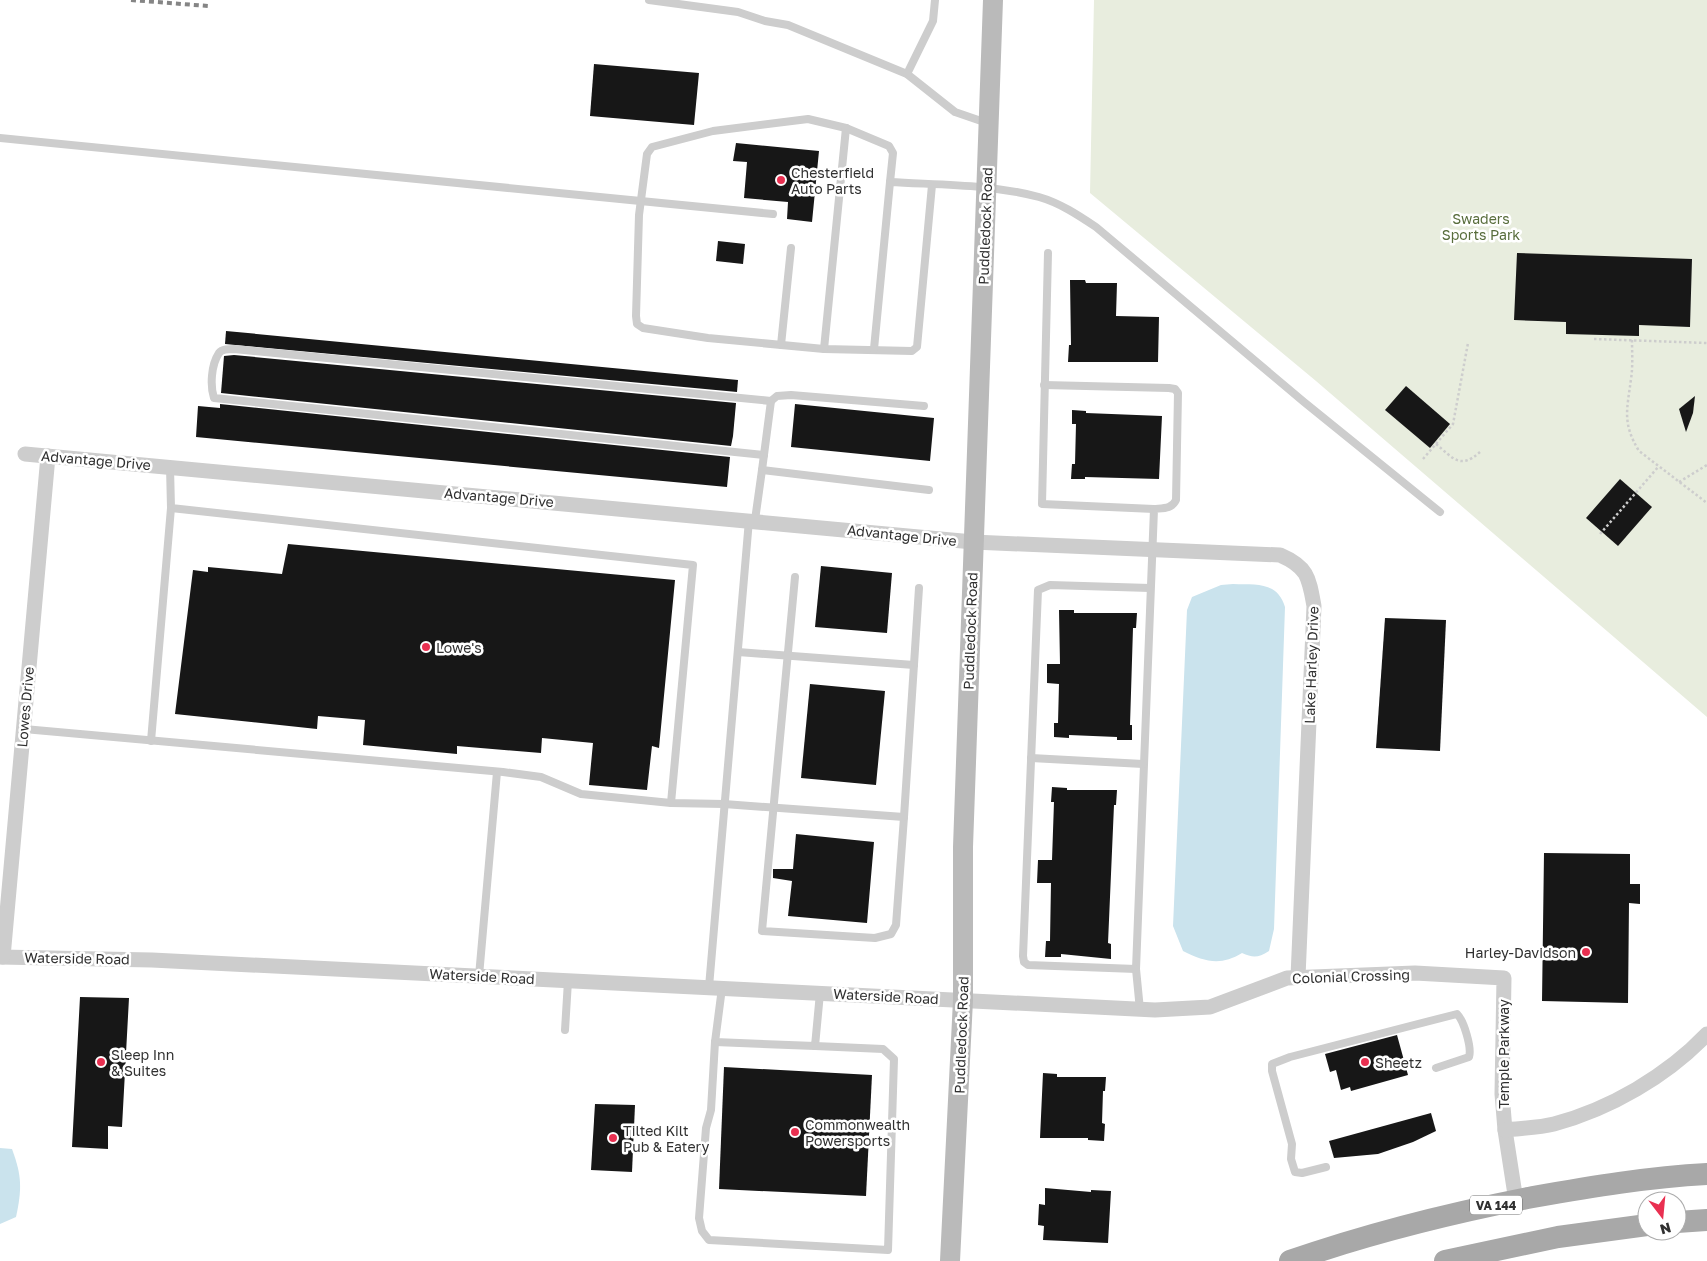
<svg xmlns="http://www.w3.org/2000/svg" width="1707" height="1261" font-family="'Golos Text',sans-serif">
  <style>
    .green { fill: #e8edde }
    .water { fill: #cae3ed }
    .building { fill: #171717 }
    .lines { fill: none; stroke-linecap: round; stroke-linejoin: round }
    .path { stroke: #cdcdcd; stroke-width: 2.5; stroke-dasharray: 2.5 2.5; stroke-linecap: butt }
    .service { stroke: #cdcdcd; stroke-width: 8 }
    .minor { stroke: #cdcdcd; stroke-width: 15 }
    .secondary { stroke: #bababa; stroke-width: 20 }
    .primary { stroke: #a8a8a8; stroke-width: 22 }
    .rail { stroke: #858585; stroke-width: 4; stroke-dasharray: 5 4; stroke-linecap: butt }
    .poi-dot { fill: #e93051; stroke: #fff; stroke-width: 2 }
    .labels { text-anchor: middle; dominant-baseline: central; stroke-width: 5; stroke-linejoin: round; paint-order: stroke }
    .shield { fill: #fff; stroke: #6e6e6e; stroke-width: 1 }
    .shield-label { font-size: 12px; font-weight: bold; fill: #303030 }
    .poi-label { font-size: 14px; fill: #303030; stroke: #fff; text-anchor: start }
    .park-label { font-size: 14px; fill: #586d3c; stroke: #fff }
    .street-label { font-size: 14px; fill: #303030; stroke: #fff }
  </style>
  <rect width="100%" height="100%" fill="#fff"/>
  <polygon class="green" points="1094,0 1707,0 1707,717 1316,381 1090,193"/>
  <g class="water">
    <path d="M1233 584C1256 585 1277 581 1285 607L1274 929 1269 951C1258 958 1253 958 1242 953 1221 966 1205 962 1183 951L1173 926 1187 610 1192 597 1221 585Z"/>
    <path d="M0 1148 12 1149C22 1176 22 1189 16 1217L0 1224Z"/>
  </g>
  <g class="building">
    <polygon points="594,64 699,73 694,125 590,116"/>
    <polygon points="736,143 819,151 812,222 787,219 788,202 744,198 747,162 733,161"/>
    <polygon points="718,241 745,244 743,264 716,261"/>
    <polygon points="1517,253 1692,259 1690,327 1639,325 1639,336 1566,334 1566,322 1514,320"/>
    <polygon points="1070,280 1085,280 1086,283 1117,283 1116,316 1159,317 1158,362 1068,362 1069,345 1071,345"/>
    <polygon points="226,331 738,380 737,392 225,344"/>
    <polygon points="234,355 736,403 733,436 731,446 221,393 224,356"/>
    <polygon points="1406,386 1450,424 1430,448 1385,410"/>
    <polygon points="1695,396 1693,413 1686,432 1679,409"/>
    <polygon points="220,404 730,457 727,487 196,437 198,406 220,408"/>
    <polygon points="795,404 934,418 930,461 791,447"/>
    <polygon points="1072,410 1086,411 1086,413 1162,416 1159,479 1085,477 1085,479 1071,479 1072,464 1075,464 1076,424 1072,424"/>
    <polygon points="1620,479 1652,507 1618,546 1586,518"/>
    <polygon points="288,544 675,580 659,748 652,746 647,790 589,785 593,743 542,738 541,753 457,746 457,754 363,745 365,720 318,716 317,729 175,714 193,570 208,572 208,567 282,574"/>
    <polygon points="821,566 892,573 887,633 815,627"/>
    <polygon points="1059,610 1074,610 1074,613 1137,613 1136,628 1133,628 1130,725 1132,725 1132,740 1117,740 1117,737 1069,735 1069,738 1054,737 1054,723 1058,723 1059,684 1047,683 1047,664 1060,664"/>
    <polygon points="1385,618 1446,620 1440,751 1376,748"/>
    <polygon points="810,684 885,691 876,785 801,778"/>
    <polygon points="1052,787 1067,788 1067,790 1117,790 1116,805 1114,805 1108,943 1111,944 1111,959 1061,954 1061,957 1045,957 1046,941 1050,941 1051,883 1037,883 1038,860 1052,860 1054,802 1051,802"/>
    <polygon points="796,834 874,842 867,923 788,916 792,881 773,878 773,869 793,869"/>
    <polygon points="1544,853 1630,854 1630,884 1640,884 1640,904 1629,903 1628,1003 1542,1001"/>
    <polygon points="80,997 129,998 122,1127 108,1126 108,1149 72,1147"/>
    <polygon points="1397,1035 1408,1075 1351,1091 1350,1087 1341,1090 1336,1070 1330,1072 1325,1054"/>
    <polygon points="724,1067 872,1075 866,1196 719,1189"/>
    <polygon points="1043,1073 1057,1074 1057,1077 1106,1077 1105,1091 1103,1091 1102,1123 1105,1124 1104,1141 1088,1140 1088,1138 1040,1138"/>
    <polygon points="595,1104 635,1105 632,1172 591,1170"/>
    <polygon points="1431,1113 1436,1131 1413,1142 1378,1154 1334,1158 1329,1141"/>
    <polygon points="1045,1188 1091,1192 1091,1190 1111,1191 1108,1243 1043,1240 1044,1226 1038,1225 1039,1204 1045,1205"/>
  </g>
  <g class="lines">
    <g class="path">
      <polyline points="1594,339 1707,343"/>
      <path d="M1632 340C1632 353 1633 366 1631 379 1627 410 1622 423 1639 451L1707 503"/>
      <path d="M1436 444C1453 458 1460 470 1480 452"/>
      <polyline points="1423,459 1453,424 1468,343"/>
      <polyline points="1679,482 1707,465"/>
      <polyline points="1600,534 1659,466"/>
    </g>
    <g class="service">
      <polyline points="649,0 738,12 765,21 788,25 907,74 955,112 987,123"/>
      <polyline points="907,74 933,21 935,0"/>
      <polyline points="0,138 773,214"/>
      <polyline points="890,182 893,153 889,146 846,128 808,119 713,131 652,147 647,154 639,215 636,316 637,324 643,328 708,338 824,349 912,351 917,347 932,185"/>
      <polyline points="1048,253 1042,504 1154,509"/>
      <polyline points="781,345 791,248"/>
      <polyline points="824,349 846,128"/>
      <path d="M874 349 890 182C939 185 991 184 1039 197 1060 203 1078 215 1096 227L1304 402 1440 512"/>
      <path d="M1044 385 1169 388 1175 389 1178 393 1176 500C1172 509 1163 508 1154 509L1136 969 1140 1010"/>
      <path d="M764 455 214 398C210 386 211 365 219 353 222 349 229 349 234 349L771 401"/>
      <polyline points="170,467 171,508 693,565 671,803"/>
      <polyline points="762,470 771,401 777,396 791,395 924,406"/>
      <polyline points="755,520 762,470 929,490"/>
      <polyline points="795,577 762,931 875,938 891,934 896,925 904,817"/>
      <polyline points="738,652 914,665"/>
      <polyline points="24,729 503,772 541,777 581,794 671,803 724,804 904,817 919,588"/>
      <polyline points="151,741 171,508"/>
      <polyline points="1031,758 1143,764"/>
      <polyline points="1136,969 1028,965 1024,962 1023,956 1038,590 1050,585 1150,588"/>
      <polyline points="479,976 497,772"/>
      <polyline points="709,987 749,520"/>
      <polyline points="722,988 715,1042 815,1046 820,993"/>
      <polyline points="565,1030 568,981"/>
      <polyline points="715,1042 711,1110 706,1128 699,1218 702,1231 709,1240 888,1250 894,1059 883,1049 815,1046"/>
      <path d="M1326 1167 1302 1173 1295 1172 1291 1159 1292 1144 1272 1071V1064L1290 1057 1457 1014C1464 1021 1472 1048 1469 1057L1436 1068"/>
    </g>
    <g class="minor">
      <path d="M25 454 973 542 1280 555C1308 567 1309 578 1314 606L1298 977"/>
      <polyline points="0,957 152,960 1155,1010 1210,1007 1287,978 1415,973 1504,978 1502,1094 1505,1130 1516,1201"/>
      <polyline points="3,957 48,456"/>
      <path d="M1505 1130C1521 1128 1538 1128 1554 1124 1610 1109 1667 1076 1707 1034"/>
    </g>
    <polyline class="secondary" points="950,1261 963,1000 963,847 993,0"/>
    <g class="primary">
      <polyline points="1677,1222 1707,1220"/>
      <path d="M1290 1261C1370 1233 1451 1213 1533 1197 1590 1187 1649 1177 1707 1174"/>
      <polyline points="1445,1261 1558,1237 1647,1225"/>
    </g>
    <polyline class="rail" points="131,0 208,6"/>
  </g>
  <g class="poi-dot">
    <circle cx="781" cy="180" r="5"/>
    <circle cx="426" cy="647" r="5"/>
    <circle cx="1586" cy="952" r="5"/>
    <circle cx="101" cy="1062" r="5"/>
    <circle cx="1365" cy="1062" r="5"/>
    <circle cx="795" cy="1132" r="5"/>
    <circle cx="613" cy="1138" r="5"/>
  </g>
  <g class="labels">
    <rect class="shield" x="1470" y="1195.5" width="52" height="19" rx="4"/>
    <g class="shield-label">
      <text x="1496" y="1205">VA 144</text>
    </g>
    <g class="poi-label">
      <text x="791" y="172">Chesterfield<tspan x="791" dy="16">Auto Parts</tspan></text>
      <text x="436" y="647">Lowe's</text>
      <text x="1576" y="952" text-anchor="end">Harley-Davidson</text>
      <text x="111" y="1054">Sleep Inn<tspan x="111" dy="16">&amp; Suites</tspan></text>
      <text x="1375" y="1062">Sheetz</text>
      <text x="805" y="1124">Commonwealth<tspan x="805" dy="16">Powersports</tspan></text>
      <text x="623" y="1130">Tilted Kilt<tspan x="623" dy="16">Pub &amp; Eatery</tspan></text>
    </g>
    <g class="park-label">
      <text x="1481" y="218">Swaders<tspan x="1481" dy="16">Sports Park</tspan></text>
    </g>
    <g class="street-label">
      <text transform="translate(985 226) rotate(-88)">Puddledock Road</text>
      <text transform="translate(96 460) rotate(5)">Advantage Drive</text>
      <text transform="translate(499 497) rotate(5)">Advantage Drive</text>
      <text transform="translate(902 535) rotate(6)">Advantage Drive</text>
      <text transform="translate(970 631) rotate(-88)">Puddledock Road</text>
      <text transform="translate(1311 665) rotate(-88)">Lake Harley Drive</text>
      <text transform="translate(25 707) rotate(-85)">Lowes Drive</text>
      <text transform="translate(77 958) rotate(1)">Waterside Road</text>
      <text transform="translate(482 976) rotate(3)">Waterside Road</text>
      <text transform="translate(1351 976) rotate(-2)">Colonial Crossing</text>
      <text transform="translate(886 996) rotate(3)">Waterside Road</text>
      <text transform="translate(961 1035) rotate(-88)">Puddledock Road</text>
      <text transform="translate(1503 1054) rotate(-90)">Temple Parkway</text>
    </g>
  </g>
  <g transform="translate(1662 1216) rotate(164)"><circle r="24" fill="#ffffff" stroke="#acacac"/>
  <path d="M0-4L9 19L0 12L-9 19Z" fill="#e93051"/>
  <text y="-8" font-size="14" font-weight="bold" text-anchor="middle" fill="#303030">N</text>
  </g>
</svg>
